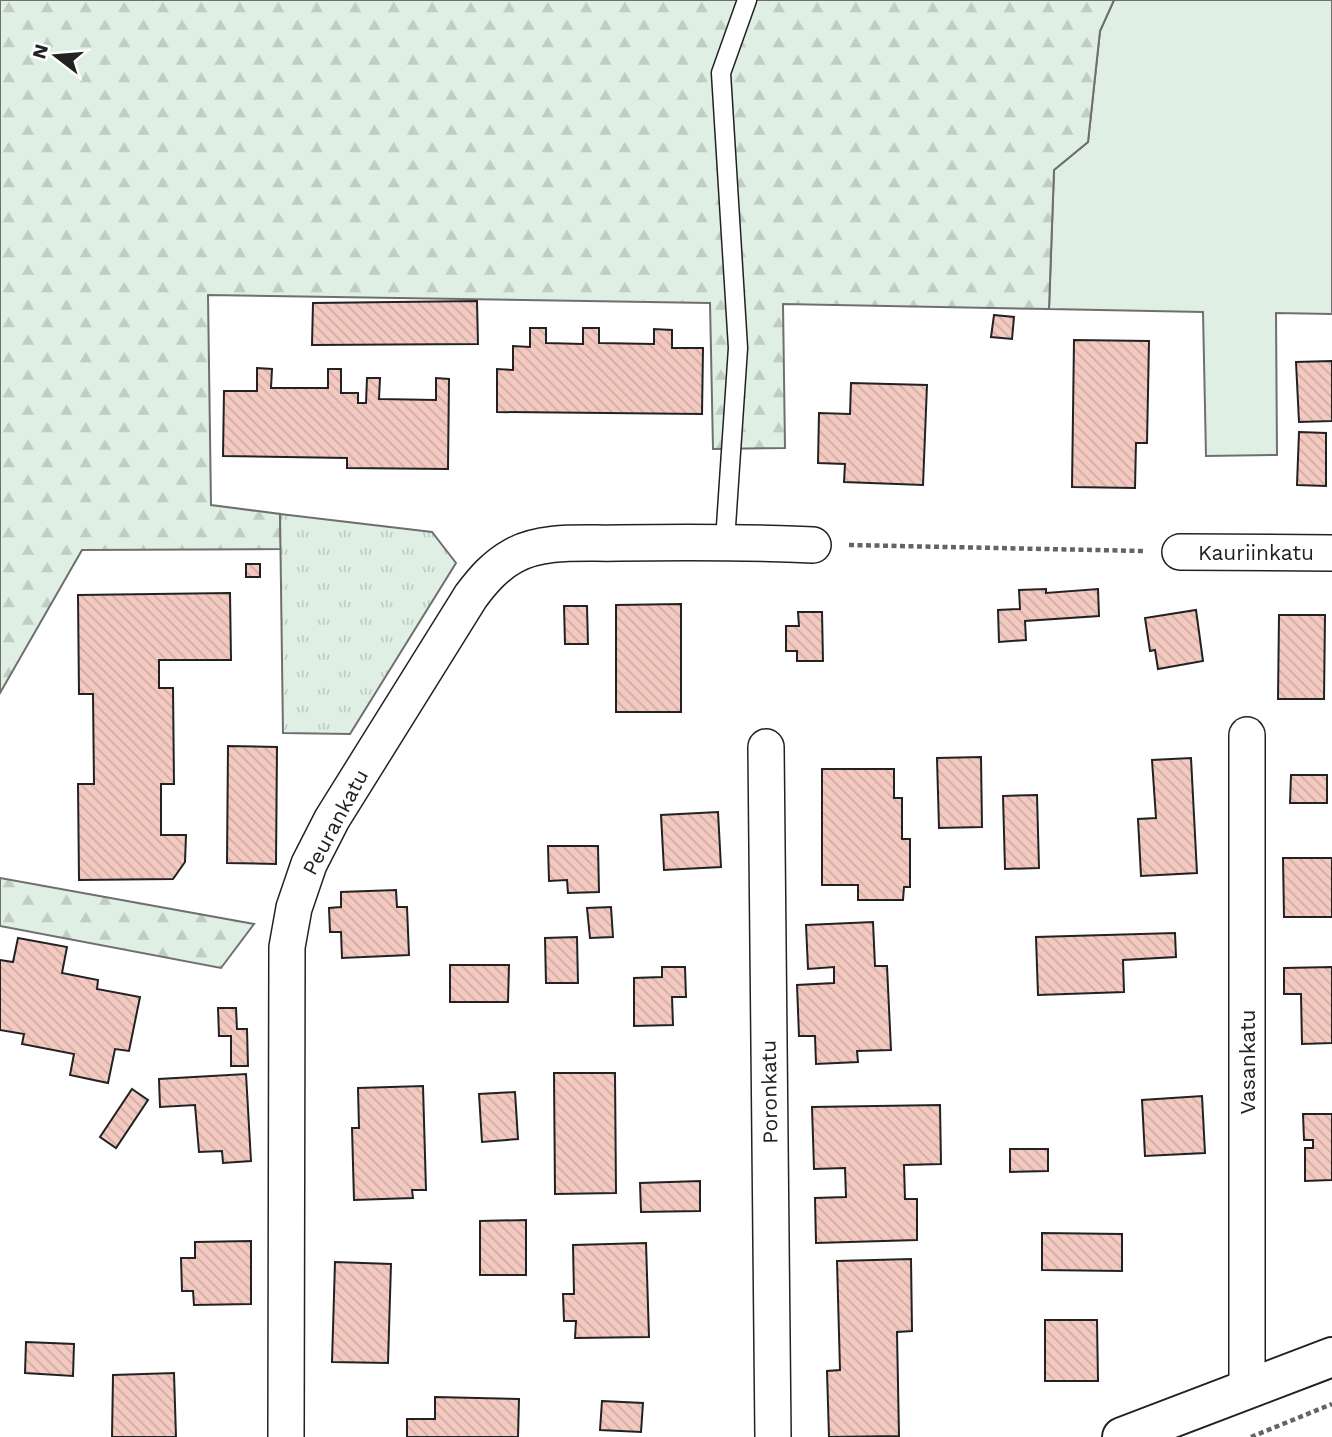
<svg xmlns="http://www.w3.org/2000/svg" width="1332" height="1437" font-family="'Work Sans',sans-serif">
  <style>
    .green { fill: #e0efe3; stroke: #6f6f6f; stroke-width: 2 }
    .forest { fill: url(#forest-firs); stroke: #6f6f6f; stroke-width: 2 }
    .park { fill: url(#park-tufts); stroke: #6f6f6f; stroke-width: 2 }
    .building { fill: url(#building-back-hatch); stroke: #222; stroke-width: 2 }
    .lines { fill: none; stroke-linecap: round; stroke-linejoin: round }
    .service-casing { stroke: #222; stroke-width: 21 }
    .minor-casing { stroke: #222; stroke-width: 38 }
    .tertiary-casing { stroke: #222; stroke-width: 42 }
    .path { stroke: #646464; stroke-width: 4.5; stroke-dasharray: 5 3.5; stroke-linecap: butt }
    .service { stroke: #fff; stroke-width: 18 }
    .minor { stroke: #fff; stroke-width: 35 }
    .tertiary { stroke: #fff; stroke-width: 38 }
    .labels { text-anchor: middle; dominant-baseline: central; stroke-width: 5; stroke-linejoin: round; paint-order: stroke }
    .street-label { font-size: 21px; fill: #222; stroke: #fff }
  </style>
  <defs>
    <pattern id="forest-firs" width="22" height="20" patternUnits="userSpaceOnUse" patternTransform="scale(1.75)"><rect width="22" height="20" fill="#e0efe3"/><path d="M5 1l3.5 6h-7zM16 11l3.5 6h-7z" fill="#c0cdc2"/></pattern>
    <pattern id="park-tufts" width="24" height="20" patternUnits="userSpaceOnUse" patternTransform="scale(1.75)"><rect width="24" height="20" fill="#e0efe3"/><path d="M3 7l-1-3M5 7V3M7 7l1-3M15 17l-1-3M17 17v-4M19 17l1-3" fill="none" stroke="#c0cdc2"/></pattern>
    <pattern id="building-back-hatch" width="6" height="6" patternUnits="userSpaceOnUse" patternTransform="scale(1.75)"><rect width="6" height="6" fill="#f3c9c0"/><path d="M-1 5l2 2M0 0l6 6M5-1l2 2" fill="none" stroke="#d0aca5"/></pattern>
  </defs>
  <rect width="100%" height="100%" fill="#fff"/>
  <polygon class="green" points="1114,0 1332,0 1332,314 1276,313 1277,455 1206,456 1203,312 1049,309 1054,170 1088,142 1100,31"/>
  <g class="forest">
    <polygon points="0,0 1114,0 1100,31 1088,142 1054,170 1049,309 783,304 785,448 713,449 710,303 208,295 211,505 280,514 281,549 82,550 0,693"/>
    <polygon points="0,878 254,924 221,968 0,926"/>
  </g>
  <polygon class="park" points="280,514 432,532 456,563 350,734 283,733"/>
  <g class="building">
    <polygon points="477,301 478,344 312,345 313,303"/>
    <polygon points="994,315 1014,317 1012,339 991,337"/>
    <polygon points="530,328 546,328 546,343 583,344 583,328 599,328 599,343 654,344 654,329 672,330 672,348 703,348 702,414 497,412 497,369 513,370 513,346 530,347"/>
    <polygon points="1074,340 1149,341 1147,443 1136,443 1135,488 1072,487"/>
    <polygon points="1332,361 1332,421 1299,422 1296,362"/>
    <polygon points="257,368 272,369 271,388 328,388 328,369 341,369 341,393 358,393 358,403 366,403 367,378 380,378 379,399 436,400 436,378 449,379 448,469 347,468 347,458 223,456 224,391 257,391"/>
    <polygon points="851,383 927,385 923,485 844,482 845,464 818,463 819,413 850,414"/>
    <polygon points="1299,432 1326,433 1326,486 1297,485"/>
    <rect x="246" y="564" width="14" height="13"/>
    <polygon points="1046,589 1046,593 1098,589 1099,616 1025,621 1026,640 999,642 998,610 1020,609 1019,590"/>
    <polygon points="230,593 231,660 159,660 159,688 173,688 174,784 161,784 161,835 186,835 185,862 173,879 79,880 78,784 94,784 93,694 79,694 78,595"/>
    <polygon points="681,604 681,712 616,712 616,605"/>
    <polygon points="564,606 587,606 588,644 565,644"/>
    <polygon points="1196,610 1203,661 1158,669 1155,650 1150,651 1145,618"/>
    <polygon points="798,612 822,612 823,661 797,661 797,651 786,651 786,626 799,626"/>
    <polygon points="1279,615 1325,615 1324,699 1278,699"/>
    <polygon points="228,746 277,747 276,864 227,863"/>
    <polygon points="981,757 982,827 939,828 937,758"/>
    <polygon points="1191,758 1197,873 1141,876 1138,819 1156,818 1152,760"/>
    <polygon points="822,769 894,769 894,798 902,798 902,839 910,839 910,887 904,887 903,900 858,900 858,885 822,885"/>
    <polygon points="1291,775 1327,775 1327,803 1290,803"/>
    <polygon points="1037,795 1039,868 1005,869 1003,796"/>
    <polygon points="718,812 721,867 664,870 661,815"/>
    <polygon points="548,846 598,846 599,892 568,893 567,880 549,881"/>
    <polygon points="1283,858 1332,858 1332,917 1284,917"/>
    <polygon points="396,890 397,907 407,907 409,955 342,958 341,932 330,932 329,908 341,907 341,892"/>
    <polygon points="611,907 613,937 590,938 587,908"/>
    <polygon points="873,922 875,966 887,966 891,1050 857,1051 858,1062 816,1064 815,1036 799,1036 797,985 834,983 834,967 808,969 806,925"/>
    <polygon points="1175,933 1176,957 1123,960 1124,992 1038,995 1036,937"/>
    <polygon points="577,937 578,983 546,983 545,938"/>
    <polygon points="18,938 67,947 62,973 98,980 97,989 140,997 129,1051 115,1049 108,1083 70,1075 74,1054 22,1044 24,1034 0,1030 0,960 13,962"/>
    <polygon points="450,965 509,965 508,1002 450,1002"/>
    <polygon points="662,967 685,967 686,997 672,997 673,1025 634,1026 634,978 662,977"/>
    <polygon points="1332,967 1332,1043 1302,1044 1301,994 1284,994 1284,968"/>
    <polygon points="218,1008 236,1008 237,1029 247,1029 248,1066 231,1066 231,1036 219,1036"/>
    <polygon points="554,1073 615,1073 616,1193 555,1194"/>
    <polygon points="246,1074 251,1161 223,1163 222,1151 199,1152 195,1105 160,1107 159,1079"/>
    <polygon points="423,1086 426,1190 412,1190 413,1198 354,1200 352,1128 359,1128 358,1088"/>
    <polygon points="132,1089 148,1100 116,1148 100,1137"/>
    <polygon points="515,1092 518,1139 482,1142 479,1094"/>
    <polygon points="1202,1096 1205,1153 1145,1156 1142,1100"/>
    <polygon points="940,1105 941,1164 904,1165 905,1199 917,1199 917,1240 816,1243 815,1198 846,1197 845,1168 814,1169 812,1107"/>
    <polygon points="1303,1114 1332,1114 1332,1180 1305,1181 1305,1148 1313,1148 1313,1140 1304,1140"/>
    <polygon points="1010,1149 1048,1149 1048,1171 1010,1172"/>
    <polygon points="700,1181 700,1211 641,1212 640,1183"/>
    <polygon points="526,1220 526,1275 480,1275 480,1221"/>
    <polygon points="1042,1233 1122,1234 1122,1271 1042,1270"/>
    <polygon points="251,1241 251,1304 194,1305 193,1291 182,1291 181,1258 195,1258 195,1242"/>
    <polygon points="646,1243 649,1337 575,1338 576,1321 564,1321 563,1294 574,1294 573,1245"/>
    <polygon points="911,1259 912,1331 897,1332 899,1436 829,1437 827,1371 840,1370 837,1261"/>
    <polygon points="335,1262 391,1264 388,1363 332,1362"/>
    <polygon points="1045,1320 1097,1320 1098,1381 1045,1381"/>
    <polygon points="26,1342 74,1344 73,1376 25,1373"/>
    <polygon points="174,1373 176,1437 112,1437 113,1375"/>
    <polygon points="435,1397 519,1399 518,1437 407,1437 407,1419 435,1419"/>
    <polygon points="602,1401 643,1403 641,1432 600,1430"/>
  </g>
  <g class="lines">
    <defs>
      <polyline id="service" points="725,541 738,348 721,73 747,0"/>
      <g id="minor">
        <polyline points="1180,552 1332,553"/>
        <polyline points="766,747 773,1437"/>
        <polyline points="1247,1388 1247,735"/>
        <path d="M286 1437 287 947 294 908 309 864 332 819 471 596C483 580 495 566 513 556 543 539 585 544 619 543 684 542 748 542 813 545"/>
      </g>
      <polyline id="tertiary" points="1122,1437 1332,1357"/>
    </defs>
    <use href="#service" class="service-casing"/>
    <use href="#minor" class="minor-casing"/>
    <use href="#tertiary" class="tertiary-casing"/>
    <g class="path">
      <polyline points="849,545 1144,551"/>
      <polyline points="1251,1437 1332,1404"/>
    </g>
    <use href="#service" class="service"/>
    <use href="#minor" class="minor"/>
    <use href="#tertiary" class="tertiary"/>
  </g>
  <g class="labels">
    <g class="street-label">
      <text x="1256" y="552">Kauriinkatu</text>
      <text transform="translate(335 822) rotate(-62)">Peurankatu</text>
      <text transform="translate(1247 1062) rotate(-90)">Vasankatu</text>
      <text transform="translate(769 1092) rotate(-91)">Poronkatu</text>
    </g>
  </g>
  <g transform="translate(56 56) rotate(286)" stroke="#ffffff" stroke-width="5" paint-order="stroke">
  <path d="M0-5L12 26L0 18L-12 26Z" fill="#222222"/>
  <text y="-10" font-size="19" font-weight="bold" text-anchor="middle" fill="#222222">N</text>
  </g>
</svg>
